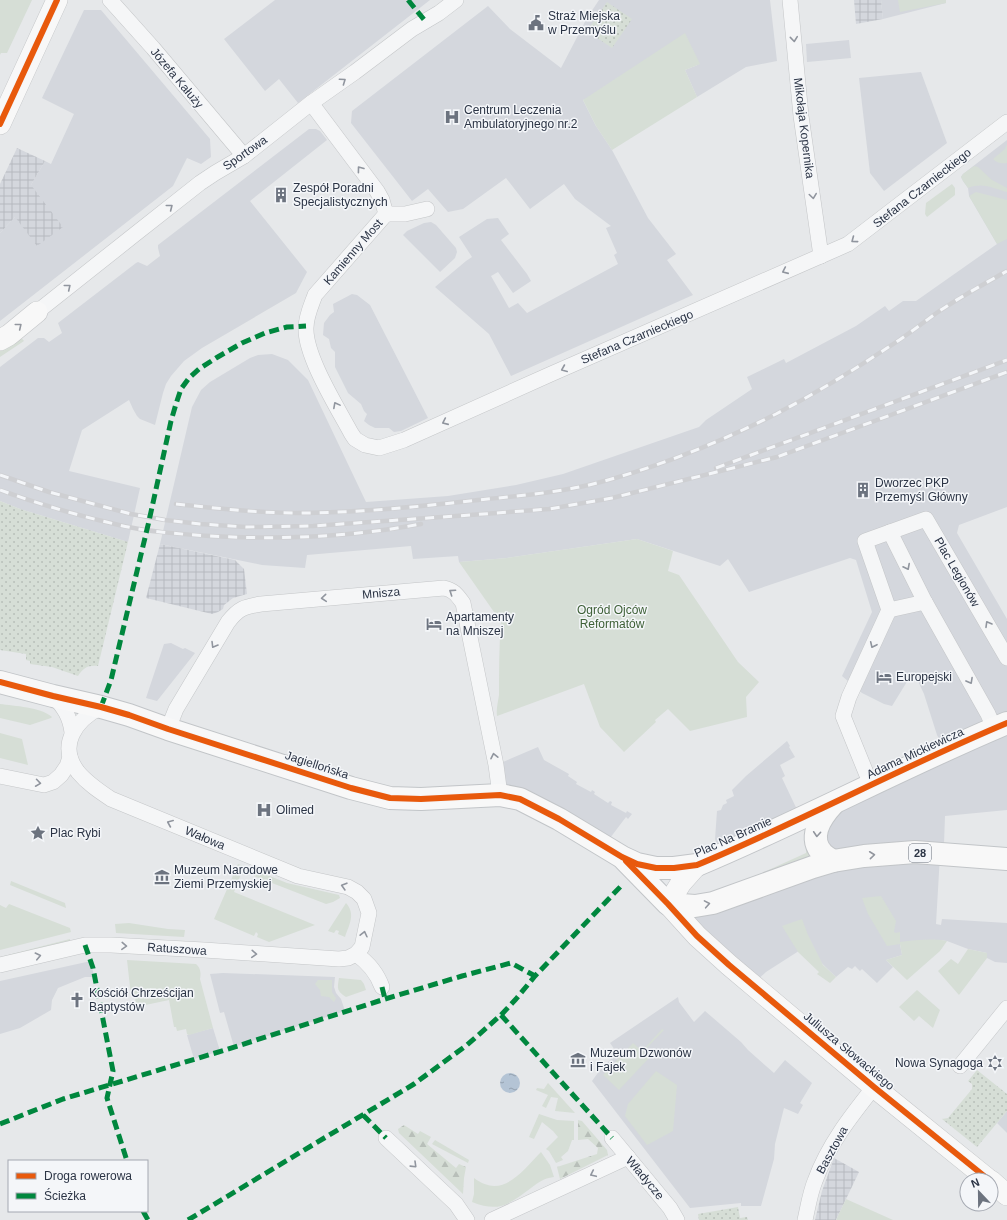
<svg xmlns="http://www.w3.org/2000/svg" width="1007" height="1220" font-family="Arial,sans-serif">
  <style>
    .built { fill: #d4d7dd }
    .industrial { fill: url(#industrial-grid) }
    .green { fill: #d6ded6 }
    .forest { fill: url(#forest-firs) }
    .park { fill: url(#park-dots) }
    .water { fill: url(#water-ripples) }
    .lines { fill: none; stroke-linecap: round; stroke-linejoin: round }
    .street-casing { stroke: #c4c6c8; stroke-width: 16 }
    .secondary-casing { stroke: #c4c6c8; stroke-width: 22 }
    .primary-casing { stroke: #c2c5c8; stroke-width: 24 }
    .street { stroke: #f5f6f7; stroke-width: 15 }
    .secondary { stroke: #f8f8f8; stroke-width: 21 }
    .primary { stroke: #f8f8f8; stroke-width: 22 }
    .rail-casing { stroke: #cecfd2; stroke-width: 4.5 }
    .rail { stroke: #f4f6f9; stroke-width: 3; stroke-dasharray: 9; stroke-linecap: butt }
    .quiet { stroke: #00873e; stroke-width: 5; stroke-dasharray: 10 5; stroke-linecap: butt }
    .cycleway-casing { stroke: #f4f6f9; stroke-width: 8 }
    .cycleway { stroke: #e8590c; stroke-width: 6 }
    .oneway { stroke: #90959e }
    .oneway2 { stroke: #92969e }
    .labels { text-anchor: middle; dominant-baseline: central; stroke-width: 3; stroke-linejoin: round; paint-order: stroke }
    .shield { fill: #f4f6f9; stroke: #676e7b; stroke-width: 1 }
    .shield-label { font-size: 11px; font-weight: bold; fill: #2b3445 }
    .poi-label { font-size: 12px; fill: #2b3445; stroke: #f4f6f9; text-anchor: start }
    .street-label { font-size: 12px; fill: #2b3445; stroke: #f4f6f9 }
    .park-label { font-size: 12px; fill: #3f6138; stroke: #f4f6f9 }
  </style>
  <defs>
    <pattern id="industrial-grid" width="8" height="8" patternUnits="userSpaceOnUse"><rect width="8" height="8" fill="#d4d7dd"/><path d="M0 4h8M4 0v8" fill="none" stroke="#b6b9bf"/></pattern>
    <pattern id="forest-firs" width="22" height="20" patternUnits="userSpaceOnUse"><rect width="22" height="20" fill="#d6ded6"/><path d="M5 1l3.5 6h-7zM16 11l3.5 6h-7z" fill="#b8bfb9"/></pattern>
    <pattern id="park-dots" width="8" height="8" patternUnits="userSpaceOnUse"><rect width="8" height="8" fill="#d6ded6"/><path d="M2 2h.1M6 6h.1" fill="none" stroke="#b8bfb9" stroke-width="1.8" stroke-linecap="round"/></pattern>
    <pattern id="water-ripples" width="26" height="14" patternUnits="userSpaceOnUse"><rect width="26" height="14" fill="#b4c4d5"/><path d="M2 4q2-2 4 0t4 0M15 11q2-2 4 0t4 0" fill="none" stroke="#93a0af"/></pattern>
  </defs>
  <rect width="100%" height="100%" fill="#e6e8ea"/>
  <g class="built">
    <polygon points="275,0 430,0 298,103 279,79 265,91 224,39"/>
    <polygon points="599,0 770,0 777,61 746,67 697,97 685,70 700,64 583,100 596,126 612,150 648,218 676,254 667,260 693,295 511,376 489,334 435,287 466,261 472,257 459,237 487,219 498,218 509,234 501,240 527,274 531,281 513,293 498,272 491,276 509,308 518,303 527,313 618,264 614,255 617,253 606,228 611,226 575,199 564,184 530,209 506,178 463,209 448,212 428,189 412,201 351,123 352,111 488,6 510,29 561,68 587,18"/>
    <polygon points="881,0 946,0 946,3 883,19"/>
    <polygon points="84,10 101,10 210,139 211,157 201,164 187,158 173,186 0,321 0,233 15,217 31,185 45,161 51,164 74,114 42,98"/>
    <polygon points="849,40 851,58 807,62 806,44"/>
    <polygon points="921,72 947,143 884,191 870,173 859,78"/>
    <polygon points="309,129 316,129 320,131 327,140 250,201 307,272 296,293 202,348 184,361 171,376 166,384 163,393 155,425 140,419 137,416 133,409 129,400 82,430 69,471 140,488 128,542 20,509 0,501 0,367 38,338 44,338 49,342 62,333 58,323 136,263 138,262 147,266 160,256 158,248 158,245"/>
    <polygon points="1007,140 1007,507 959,525 957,533 1007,619 1007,810 945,816 944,844 940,855 936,924 941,925 942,919 1007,923 1007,963 995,962 987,958 987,953 968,949 947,941 940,940 900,944 902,955 886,960 893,967 877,983 862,969 860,971 855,966 852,969 848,967 836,977 805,947 766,972 752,985 668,904 813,867 820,820 945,750 937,735 924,694 916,677 908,680 892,706 884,704 862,693 842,676 872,612 856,560 850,558 749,592 728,559 720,566 637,539 507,558 459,562 458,556 413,559 411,546 307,555 305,568 262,565 160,544 192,407 201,390 210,382 250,358 258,355 272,354 288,360 308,380 366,502 448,496 516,485 563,474 699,427 706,420 752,389 747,377 784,359 786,363 856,326 885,306 889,311 903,301 916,301 997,244 969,196 968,188 963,181 961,177 963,174"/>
    <polygon points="431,222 436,225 456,248 457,252 455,258 440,272 403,235 407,231 424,223"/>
    <polygon points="352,294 357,295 370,305 428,418 401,431 394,432 389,428 375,428 369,425 364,421 367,414 364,411 361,404 348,393 335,367 335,352 331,348 329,339 323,335 324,323 330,315 334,312 333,304"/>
    <polygon points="171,643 183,649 185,648 195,653 157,701 146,698 164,644"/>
    <polygon points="787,741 790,746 789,747 795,757 780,765 785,776 782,778 801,818 721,855 715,839 717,811 721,810 723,805 727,803 726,800 734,796 732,790 746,776"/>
    <polygon points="538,747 544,760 569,774 568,776 577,782 576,784 591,792 592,790 595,792 594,794 608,803 610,801 612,802 611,805 626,813 627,811 632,814 628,819 626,817 604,846 508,796 496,765"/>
    <polygon points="91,961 94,977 85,977 58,988 52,1000 51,1010 20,1028 0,1034 0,981"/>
    <polygon points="223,973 335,977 334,987 336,993 341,999 345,1011 234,1047 224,1012 220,1013 210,974"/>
    <polygon points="678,997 679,1002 694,1022 705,1011 741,1042 748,1050 774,1073 785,1060 812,1083 800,1103 803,1105 798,1114 784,1108 775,1144 774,1159 761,1206 741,1206 741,1203 690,1208 592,1081 600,1070 617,1053 610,1043"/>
    <polygon points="213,1028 220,1051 194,1059 187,1035"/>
    <polygon points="1007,1111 1007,1133 997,1123"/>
  </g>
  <g class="industrial">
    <polygon points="854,0 881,0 883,19 856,24"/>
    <polygon points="17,148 45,161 31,185 63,227 37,246 15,217 0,233 0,184"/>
    <polygon points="160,544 235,560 244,569 247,594 233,598 224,605 223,609 218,612 212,614 146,598"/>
    <polygon points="834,1158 859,1172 836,1220 815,1220 822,1191"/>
  </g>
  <g class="green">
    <polygon points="0,0 32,0 7,53 1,53 0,55"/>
    <polygon points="898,0 946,0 946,3 900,12"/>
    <polygon points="685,33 700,64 685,70 697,97 612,150 596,126 583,100"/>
    <path d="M1007 144V163C1001 164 997 163 993 159L1005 149Z"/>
    <path d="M974 166 978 167 992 180 1007 188V192C992 188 983 182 968 188L963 181 961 177 963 174Z"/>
    <polygon points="952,184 955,188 955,195 927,217 925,214 926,203"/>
    <polygon points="976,192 1007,200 1007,239 997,244 969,196"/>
    <polygon points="20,336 24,341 0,357 0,346"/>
    <path d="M637 539 673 551 668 571 679 575 738 662 759 682 746 697 747 717 690 731 668 709 655 720 656 722 624 752 600 727 584 684 497 716C496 709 498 702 499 695 499 670 499 646 501 622L459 562 507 558Z"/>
    <path d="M0 704C14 706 41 707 52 717L51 718 30 725 0 718Z"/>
    <polygon points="0,733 22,739 28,765 0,758"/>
    <polygon points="807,842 814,857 751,878 806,853"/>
    <polygon points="238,864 244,866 234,892 315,925 269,942 257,937 258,934 256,932 254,936 214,919"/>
    <polygon points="252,869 287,883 339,895 340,898 333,902 326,904 254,876 252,872"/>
    <polygon points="11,881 65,903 66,908 10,885"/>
    <path d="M881 896 896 921 894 932 896 933 900 932V942C916 940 932 938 947 941L940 951 907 980 886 960 902 955 900 944 887 946 868 914 862 898Z"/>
    <path d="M346 903C356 914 349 925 345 937L338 934 339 931 336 930 334 933 328 931Z"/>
    <polygon points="9,904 70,928 71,932 0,950 0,905 6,908"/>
    <polygon points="802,919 808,935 823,965 836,977 830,983 817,974 819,972 798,952 782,926"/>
    <polygon points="129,923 168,929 185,930 184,937 116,933 115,924"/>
    <polygon points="70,939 70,941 0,959 0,957"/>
    <polygon points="968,949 987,953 987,958 959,995 938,971 951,959 958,964"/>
    <path d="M127 960 196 964C201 968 201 974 200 979L213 1028 189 1035 187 1034 186 1029 177 1031 176 1027H174L169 1000 136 1007 135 996H131Z"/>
    <path d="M339 978 361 980 364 984 366 990 346 997C337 991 337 989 339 978Z"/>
    <polygon points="318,980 332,980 332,992 336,998 334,1002 329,997 321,996 320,990 315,984"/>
    <polygon points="917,990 940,1010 933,1028 919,1016 914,1021 899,1007"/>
    <polygon points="662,1029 664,1030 643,1052 649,1058 619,1090 603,1075 633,1043 642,1051"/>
    <polygon points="656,1071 677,1085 673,1131 647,1145 625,1116 628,1104"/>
    <polygon points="548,1083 575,1113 555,1111 558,1098 551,1097 546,1108 542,1106 548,1095 536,1090 537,1088 544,1089"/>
    <polygon points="539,1114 557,1120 574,1121 574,1140 572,1140 568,1151 561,1157 563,1160 556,1163 549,1151 546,1149 558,1137 553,1131 542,1122 534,1139 529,1137"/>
    <polygon points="435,1140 469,1160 468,1163 432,1144"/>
    <path d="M541 1152 550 1165 554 1177C542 1179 541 1181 531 1188 509 1204 500 1213 472 1202L474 1194V1178C503 1200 522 1171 541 1152Z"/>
    <polygon points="846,1199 893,1220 836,1220"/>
  </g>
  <g class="forest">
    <polygon points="578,1120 582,1121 607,1150 608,1155 560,1179 557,1167 597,1154 598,1148 588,1139 578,1140"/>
    <polygon points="404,1125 418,1134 420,1131 431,1137 427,1144 456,1168 459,1164 466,1167 464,1178 463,1194 399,1133 398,1129"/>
  </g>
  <g class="park">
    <polygon points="607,2 632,19 612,48 587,31"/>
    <path d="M0 501 20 509 128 542 98 666C88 665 83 668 78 676L52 667 30 664V661L26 660V654L0 650Z"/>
    <polygon points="977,1070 1007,1094 1007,1111 977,1147 942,1119 948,1118 972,1089 972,1084 968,1081"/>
    <polygon points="738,1207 740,1218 747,1217 748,1220 699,1220 698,1214"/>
  </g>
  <circle class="water" cx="510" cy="1083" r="10"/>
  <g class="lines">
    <defs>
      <g id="street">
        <polyline points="110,0 153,48 244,156"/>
        <polyline points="790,0 801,116 821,256"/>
        <polyline points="311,103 377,191 382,200 386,214"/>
        <path d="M386 214 315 295C311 306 306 316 306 328 305 356 337 407 351 433L355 439 365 445 379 448 404 440 551 374 848 244 1007 122"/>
        <polyline points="386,214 405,214 427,209"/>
        <polyline points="37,312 134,235 200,183 215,173 244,156 311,103 355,72 412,29 439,13 456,0"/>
        <polyline points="890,532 925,602 988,714 994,728"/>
        <polyline points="925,602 889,610 865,541 926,519 1007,658"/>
        <path d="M53 696C64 707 70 717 72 732"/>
        <path d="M168 729 176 709 228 622C239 608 244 607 261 604L444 588C454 590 457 595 463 603L496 765 500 795"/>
        <polyline points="0,776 44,785 53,782 61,775 67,766 70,757"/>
        <polyline points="871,785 843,716 849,697 889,610"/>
        <path d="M356 954C369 963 377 973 382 987"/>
        <path d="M0 965 85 945H111L204 950 339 959 348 958 356 954 362 947 369 913 364 899 357 892 348 887 298 876 111 799C99 791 87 783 78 772 57 745 76 720 101 707"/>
        <polyline points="960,1066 1007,1008"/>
        <polyline points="386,1138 456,1204 467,1220"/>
        <polyline points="612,1138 670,1208 677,1220"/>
        <polyline points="492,1220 628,1157"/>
        <path d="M805 1220C808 1207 810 1193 815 1181 828 1145 851 1116 874 1087"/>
      </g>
      <g id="secondary">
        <polyline points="0,124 57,0"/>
        <polyline points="0,340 9,335 37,312"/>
        <polyline points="697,865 681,883 668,904 697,936 729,965 874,1087 989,1180"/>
        <polyline points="991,1181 1007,1195"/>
      </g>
      <g id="primary">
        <path d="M0 682 53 696 101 707 129 715 168 729 351 788 390 798 421 799 500 795 520 799 559 819 622 857 637 864 656 868H674L697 865C802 821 902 767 1007 723"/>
        <path d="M833 804C821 817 807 838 823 854 826 857 830 859 833 861"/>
        <polyline points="625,860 668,904 695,906 713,903 813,867 833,861 864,856 915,852 1007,859"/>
      </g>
    </defs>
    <use href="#street" class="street-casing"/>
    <use href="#secondary" class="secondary-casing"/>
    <use href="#primary" class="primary-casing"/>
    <use href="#street" class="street"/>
    <use href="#secondary" class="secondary"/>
    <use href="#primary" class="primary"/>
    <defs>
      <g id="rail">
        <polyline points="716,468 1007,360"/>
        <polyline points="0,475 49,492 131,514 165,520 200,524 246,527 313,526 470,515 549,509 612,498 777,457 1007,372"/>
        <path d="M0 490C39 504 79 516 119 525 149 532 179 534 210 536 281 540 351 537 421 524"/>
        <path d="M176 504C216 508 255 513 296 513 357 513 417 507 478 500 516 496 556 493 593 484 656 468 718 443 776 414 814 394 851 372 887 348 905 337 921 324 938 312 960 297 984 284 1007 271"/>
      </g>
    </defs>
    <use href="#rail" class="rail-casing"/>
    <use href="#rail" class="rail"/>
    <g class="quiet">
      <polyline points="408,0 426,22"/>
      <polyline points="101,707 111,680 149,521 171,421 176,404 181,389 189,378 199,369 216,358 242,343 265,333 287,327 306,326"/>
      <polyline points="85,945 93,968 113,1071 107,1098 127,1161"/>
      <polyline points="382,987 385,999"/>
      <polyline points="501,1015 612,1138"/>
      <polyline points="363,1115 386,1138"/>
      <polyline points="0,1124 63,1099 225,1050 385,999 462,976 511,963 535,976"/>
      <polyline points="143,1211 148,1220"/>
      <polyline points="188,1220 414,1084 467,1045 501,1015 516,999 535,976 622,885"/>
    </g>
    <defs>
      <g id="cycleway">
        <polyline points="0,124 57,0"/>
        <path d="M0 682 53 696 101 707 129 715 168 729 351 788 390 798 421 799 500 795 520 799 559 819 622 857 637 864 656 868H674L697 865C802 821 902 767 1007 723"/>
        <polyline points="626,861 668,904 697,936 729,965 874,1087 989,1180"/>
      </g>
    </defs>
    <use href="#cycleway" class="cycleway-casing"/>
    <use href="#cycleway" class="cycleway"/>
  </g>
  <defs><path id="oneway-chevron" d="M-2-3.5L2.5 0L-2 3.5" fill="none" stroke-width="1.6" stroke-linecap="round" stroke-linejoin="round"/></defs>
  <g class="oneway">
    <use href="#oneway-chevron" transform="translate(794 39) rotate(84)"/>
    <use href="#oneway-chevron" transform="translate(343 81) rotate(-35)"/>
    <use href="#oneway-chevron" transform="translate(360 169) rotate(-127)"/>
    <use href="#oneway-chevron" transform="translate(813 196) rotate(82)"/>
    <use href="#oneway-chevron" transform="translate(170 207) rotate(-38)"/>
    <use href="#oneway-chevron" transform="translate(854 240) rotate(143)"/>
    <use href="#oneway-chevron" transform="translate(785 271) rotate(156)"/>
    <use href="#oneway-chevron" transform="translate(68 287) rotate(-39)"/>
    <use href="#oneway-chevron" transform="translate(564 369) rotate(157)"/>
    <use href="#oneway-chevron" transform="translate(336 405) rotate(-118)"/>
    <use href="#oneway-chevron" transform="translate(445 422) rotate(156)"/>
    <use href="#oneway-chevron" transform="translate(907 567) rotate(63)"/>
    <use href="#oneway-chevron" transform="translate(452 592) rotate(-146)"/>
    <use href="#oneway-chevron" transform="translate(324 598) rotate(175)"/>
    <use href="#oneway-chevron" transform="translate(988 624) rotate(-120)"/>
    <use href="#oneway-chevron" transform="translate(214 645) rotate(121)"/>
    <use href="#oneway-chevron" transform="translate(873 645) rotate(115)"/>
    <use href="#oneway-chevron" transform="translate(970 681) rotate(61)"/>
    <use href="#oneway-chevron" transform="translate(494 756) rotate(-102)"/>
    <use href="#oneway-chevron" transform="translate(38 783) rotate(8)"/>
    <use href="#oneway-chevron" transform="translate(170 823) rotate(-157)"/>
    <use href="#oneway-chevron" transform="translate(344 886) rotate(-164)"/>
    <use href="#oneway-chevron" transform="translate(364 934) rotate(-77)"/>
    <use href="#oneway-chevron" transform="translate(124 946) rotate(3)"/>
    <use href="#oneway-chevron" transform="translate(254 954) rotate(4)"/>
    <use href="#oneway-chevron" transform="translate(38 956) rotate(-13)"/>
    <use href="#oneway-chevron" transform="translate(414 1165) rotate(44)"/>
    <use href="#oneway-chevron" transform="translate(593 1174) rotate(155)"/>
  </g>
  <g class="oneway2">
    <use href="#oneway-chevron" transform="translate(19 326) rotate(-39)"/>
    <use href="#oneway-chevron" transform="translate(817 834) rotate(94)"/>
    <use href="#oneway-chevron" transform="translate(872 855) rotate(-6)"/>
    <use href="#oneway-chevron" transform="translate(707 904) rotate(-10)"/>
  </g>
  <defs>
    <symbol id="civic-bare" viewBox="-9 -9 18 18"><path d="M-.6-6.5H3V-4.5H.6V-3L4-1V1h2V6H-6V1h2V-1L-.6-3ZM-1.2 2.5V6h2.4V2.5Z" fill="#6c737f" stroke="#f4f6f9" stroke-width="2.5" paint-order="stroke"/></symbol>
    <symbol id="hospital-bare" viewBox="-9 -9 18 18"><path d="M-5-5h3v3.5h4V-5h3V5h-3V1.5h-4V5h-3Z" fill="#6c737f" stroke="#f4f6f9" stroke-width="2.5" paint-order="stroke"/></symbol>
    <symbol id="building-bare" viewBox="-9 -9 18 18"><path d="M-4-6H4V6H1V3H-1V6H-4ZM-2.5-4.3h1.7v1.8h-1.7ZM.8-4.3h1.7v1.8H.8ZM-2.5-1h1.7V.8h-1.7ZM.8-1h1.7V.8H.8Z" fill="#6c737f" stroke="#f4f6f9" stroke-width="2.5" paint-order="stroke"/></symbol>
    <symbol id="hotel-bare" viewBox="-9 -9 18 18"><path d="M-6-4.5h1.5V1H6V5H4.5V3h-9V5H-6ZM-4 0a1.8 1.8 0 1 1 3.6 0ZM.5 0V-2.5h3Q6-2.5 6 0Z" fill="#6c737f" stroke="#f4f6f9" stroke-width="2.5" paint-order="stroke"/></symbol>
    <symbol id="sight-bare" viewBox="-9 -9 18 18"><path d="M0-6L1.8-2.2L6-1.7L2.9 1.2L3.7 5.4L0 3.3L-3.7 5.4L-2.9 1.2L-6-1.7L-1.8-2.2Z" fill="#6c737f" stroke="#f4f6f9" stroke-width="2.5" paint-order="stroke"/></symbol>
    <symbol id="museum-bare" viewBox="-9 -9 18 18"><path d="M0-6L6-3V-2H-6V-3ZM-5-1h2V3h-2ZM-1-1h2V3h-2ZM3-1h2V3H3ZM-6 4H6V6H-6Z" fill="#6c737f" stroke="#f4f6f9" stroke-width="2.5" paint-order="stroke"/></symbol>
    <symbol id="church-bare" viewBox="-9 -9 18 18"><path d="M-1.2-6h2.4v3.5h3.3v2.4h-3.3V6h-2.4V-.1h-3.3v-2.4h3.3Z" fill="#6c737f" stroke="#f4f6f9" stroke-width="2.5" paint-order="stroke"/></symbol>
    <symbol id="synagogue-bare" viewBox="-9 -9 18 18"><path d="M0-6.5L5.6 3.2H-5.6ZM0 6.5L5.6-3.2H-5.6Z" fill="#6c737f" stroke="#f4f6f9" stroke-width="2.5" paint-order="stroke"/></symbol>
  </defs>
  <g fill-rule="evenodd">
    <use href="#civic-bare" x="525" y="12" width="22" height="22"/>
    <use href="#hospital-bare" x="441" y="106" width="22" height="22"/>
    <use href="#building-bare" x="270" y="184" width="22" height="22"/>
    <use href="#building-bare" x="852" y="479" width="22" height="22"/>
    <use href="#hotel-bare" x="423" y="613" width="22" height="22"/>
    <use href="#hotel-bare" x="873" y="666" width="22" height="22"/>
    <use href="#hospital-bare" x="253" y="799" width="22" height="22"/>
    <use href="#sight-bare" x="27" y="822" width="22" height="22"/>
    <use href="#museum-bare" x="151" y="866" width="22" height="22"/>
    <use href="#church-bare" x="66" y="989" width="22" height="22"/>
    <use href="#museum-bare" x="567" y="1049" width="22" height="22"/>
    <use href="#synagogue-bare" x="984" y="1052" width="22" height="22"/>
  </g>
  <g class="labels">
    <rect class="shield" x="909" y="844" width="22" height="18" rx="3"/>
    <g class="shield-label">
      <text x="920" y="853">28</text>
    </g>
    <g class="poi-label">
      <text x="548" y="16">Straż Miejska<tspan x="548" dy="14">w Przemyślu</tspan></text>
      <text x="464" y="110">Centrum Leczenia<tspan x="464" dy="14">Ambulatoryjnego nr.2</tspan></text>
      <text x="293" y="188">Zespół Poradni<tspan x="293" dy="14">Specjalistycznych</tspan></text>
      <text x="875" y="483">Dworzec PKP<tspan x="875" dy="14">Przemyśl Główny</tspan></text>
      <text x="446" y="617">Apartamenty<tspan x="446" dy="14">na Mniszej</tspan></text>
      <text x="896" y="677">Europejski</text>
      <text x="276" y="810">Olimed</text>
      <text x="50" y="833">Plac Rybi</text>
      <text x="174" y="870">Muzeum Narodowe<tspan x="174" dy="14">Ziemi Przemyskiej</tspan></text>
      <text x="89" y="993">Kościół Chrześcijan<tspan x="89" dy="14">Baptystów</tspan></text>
      <text x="590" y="1053">Muzeum Dzwonów<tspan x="590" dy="14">i Fajek</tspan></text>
      <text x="983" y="1063" text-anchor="end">Nowa Synagoga</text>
    </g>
    <g class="street-label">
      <text transform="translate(177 78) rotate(50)">Józefa Kałuży</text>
      <text transform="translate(804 128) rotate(83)">Mikołaja Kopernika</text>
      <text transform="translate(245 153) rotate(-35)">Sportowa</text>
      <text transform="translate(922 188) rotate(-38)">Stefana Czarnieckiego</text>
      <text transform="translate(353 252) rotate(-49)">Kamienny Most</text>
      <text transform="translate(637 337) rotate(-23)">Stefana Czarnieckiego</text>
      <text transform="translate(957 572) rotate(60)">Plac Legionów</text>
      <text transform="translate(381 593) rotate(-5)">Mnisza</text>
      <text transform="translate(915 753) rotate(-25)">Adama Mickiewicza</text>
      <text transform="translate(317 765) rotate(18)">Jagiellońska</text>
      <text transform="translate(733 837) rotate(-24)">Plac Na Bramie</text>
      <text transform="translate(205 838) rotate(23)">Wałowa</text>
      <text transform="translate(177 949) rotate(4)">Ratuszowa</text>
      <text transform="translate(849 1051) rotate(40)">Juliusza Słowackiego</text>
      <text transform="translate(832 1150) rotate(-61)">Basztowa</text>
      <text transform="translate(645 1178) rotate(50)">Władycze</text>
    </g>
    <g class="park-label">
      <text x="612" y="610">Ogród Ojców<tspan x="612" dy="14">Reformatów</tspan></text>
    </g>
  </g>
  <rect x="8" y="1160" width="140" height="52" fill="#f4f6f9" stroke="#a4a8b1"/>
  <rect x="16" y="1173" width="20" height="6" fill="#e8590c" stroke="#a4a8b1"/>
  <text x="44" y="1180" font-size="12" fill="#2b3445">Droga rowerowa</text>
  <rect x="16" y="1193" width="20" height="6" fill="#00873e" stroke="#a4a8b1"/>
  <text x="44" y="1200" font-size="12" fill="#2b3445">Ścieżka</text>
  <g transform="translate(979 1192) rotate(338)"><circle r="19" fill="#f4f6f9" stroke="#a4a8b1"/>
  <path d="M0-3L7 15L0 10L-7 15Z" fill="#6c737f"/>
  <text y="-6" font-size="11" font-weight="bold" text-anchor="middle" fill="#2b3445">N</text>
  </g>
</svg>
